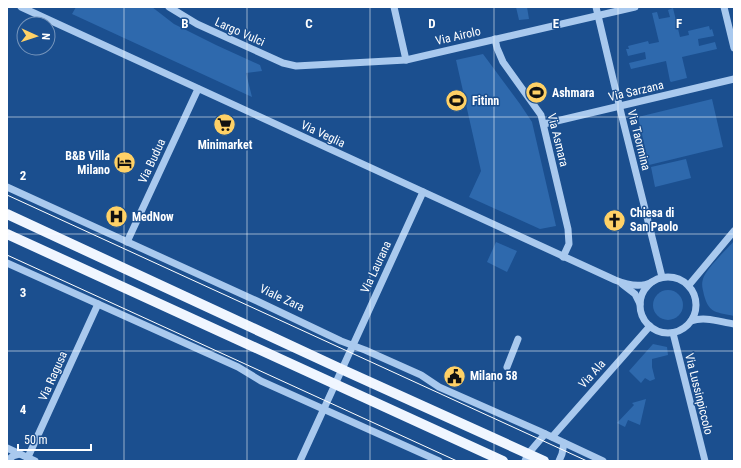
<svg xmlns="http://www.w3.org/2000/svg" width="741" height="468" font-family="'Roboto Condensed',sans-serif">
  <style>
    .green { fill: #2e69ad }
    .lines { fill: none; stroke-linecap: round; stroke-linejoin: round }
    .minor { stroke: #a9c9ee; stroke-width: 7 }
    .major { stroke: #f0f6ff; stroke-width: 10 }
    .tram { stroke: #fff; stroke-width: 1 }
    .grid { fill: none; stroke: #fff; stroke-width: 1; stroke-opacity: 0.55 }
    .labels { text-anchor: middle; dominant-baseline: central; stroke-width: 3; stroke-linejoin: round; paint-order: stroke }
    .street-label { font-size: 12px; fill: #fff; stroke: #1b4f8f }
    .poi-label { font-size: 12px; font-weight: bold; fill: #fff; stroke: #1b4f8f; text-anchor: start }
    .grid-label { font-size: 13px; text-anchor: middle; font-weight: bold; fill: #fff; stroke: #1b4f8f; stroke-width: 3; stroke-linejoin: round; paint-order: stroke }
  </style>
  <rect width="100%" height="100%" fill="#1b4f8f"/>
  <g class="green">
    <polygon points="76,7 152,7 174,24 216,45 260,65 262,71 246,73 252,97 72,14"/>
    <polygon points="516,7 527,7 529,19 519,20"/>
    <polygon points="673,8 680,37 689,35 688,31 709,26 710,30 712,29 714,36 698,39 699,46 715,42 717,49 682,57 687,78 671,82 670,81 666,61 631,69 629,63 646,59 645,52 628,56 626,49 629,49 628,46 648,41 649,44 659,42 652,13 657,12 659,19 670,17 668,10"/>
    <polygon points="483,54 520,104 532,122 556,226 540,229 469,197 481,171 456,60"/>
    <polygon points="712,99 723,147 649,165 638,117"/>
    <polygon points="686,159 691,178 655,187 651,167"/>
    <path d="M734 241V316C717 312 709 314 704 295 703 290 701 285 703 279 705 270 727 249 734 241Z"/>
    <polygon points="496,242 517,251 507,272 487,262"/>
    <circle cx="668" cy="305" r="15"/>
    <polygon points="653,344 667,347 668,355 652,359 652,367 655,379 650,381 645,378 641,383 629,371"/>
    <polygon points="646,399 640,425 628,420 625,427 617,423 634,405 632,403"/>
  </g>
  <g class="lines">
    <g class="minor">
      <path d="M21 7 615 280C627 285 641 288 652 282"/>
      <polyline points="169,7 197,24 283,63 296,66 406,60 635,7"/>
      <polyline points="394,7 406,60"/>
      <polyline points="596,7 622,117 662,277"/>
      <polyline points="724,7 734,48"/>
      <polyline points="495,39 497,48 503,62 541,115 568,229 569,244 563,257"/>
      <polyline points="544,124 734,79"/>
      <polyline points="7,187 257,301 341,341 365,350 421,375 439,387 539,431 603,461"/>
      <polyline points="127,242 198,89"/>
      <polyline points="7,263 238,367 261,381 439,461"/>
      <circle cx="668" cy="305" r="28"/>
      <polyline points="622,284 635,294 640,304"/>
      <polyline points="689,285 734,231"/>
      <path d="M691 321C705 316 720 322 734 324"/>
      <polyline points="673,333 705,461"/>
      <polyline points="507,367 518,339"/>
      <polyline points="552,437 650,326"/>
      <polyline points="7,448 35,461"/>
      <polyline points="28,457 98,304"/>
      <polyline points="7,461 13,456 20,454"/>
      <polyline points="300,461 423,192"/>
      <polyline points="525,461 528,454 545,434"/>
      <polyline points="559,461 562,454 564,443"/>
    </g>
    <g class="major">
      <polyline points="7,214 341,369 544,461"/>
      <polyline points="7,234 503,461"/>
    </g>
    <g class="tram">
      <polyline points="7,195 587,461"/>
      <polyline points="7,255 457,461"/>
    </g>
  </g>
  <path class="grid" d="M124 7V461M247 7V461M370 7V461M494 7V461M618 7V461M7 117H734M7 234H734M7 351H734"/>
  <defs>
    <symbol id="stadium-disc" viewBox="-11 -11 22 22"><circle r="9.5" fill="#ffd166" stroke="#1b4f8f"/><path d="M0-5a6.5 5 0 1 0 0 10a6.5 5 0 1 0 0-10ZM-3.5-1.8h7v3.6h-7Z" fill="#111"/></symbol>
    <symbol id="supermarket-disc" viewBox="-11 -11 22 22"><circle r="9.5" fill="#ffd166" stroke="#1b4f8f"/><path d="M-6-5.5h2.5l.6 2H6L4.5 2H-2.5L-4.4-4H-6ZM-1.5 3.2a1.3 1.3 0 1 0 .1 0ZM3 3.2a1.3 1.3 0 1 0 .1 0Z" fill="#111"/></symbol>
    <symbol id="hotel-disc" viewBox="-11 -11 22 22"><circle r="9.5" fill="#ffd166" stroke="#1b4f8f"/><path d="M-6-4.5h1.5V1H6V5H4.5V3h-9V5H-6ZM-4 0a1.8 1.8 0 1 1 3.6 0ZM.5 0V-2.5h3Q6-2.5 6 0Z" fill="#111"/></symbol>
    <symbol id="hospital-disc" viewBox="-11 -11 22 22"><circle r="9.5" fill="#ffd166" stroke="#1b4f8f"/><path d="M-5-5h3v3.5h4V-5h3V5h-3V1.5h-4V5h-3Z" fill="#111"/></symbol>
    <symbol id="church-disc" viewBox="-11 -11 22 22"><circle r="9.5" fill="#ffd166" stroke="#1b4f8f"/><path d="M-1.2-6h2.4v3.5h3.3v2.4h-3.3V6h-2.4V-.1h-3.3v-2.4h3.3Z" fill="#111"/></symbol>
    <symbol id="civic-disc" viewBox="-11 -11 22 22"><circle r="9.5" fill="#ffd166" stroke="#1b4f8f"/><path d="M-.6-6.5H3V-4.5H.6V-3L4-1V1h2V6H-6V1h2V-1L-.6-3ZM-1.2 2.5V6h2.4V2.5Z" fill="#111"/></symbol>
  </defs>
  <g fill-rule="evenodd">
    <use href="#stadium-disc" x="524" y="80" width="25" height="25"/>
    <use href="#stadium-disc" x="444" y="88" width="25" height="25"/>
    <use href="#supermarket-disc" x="212" y="112" width="25" height="25"/>
    <use href="#hotel-disc" x="112" y="150" width="25" height="25"/>
    <use href="#hospital-disc" x="104" y="204" width="25" height="25"/>
    <use href="#church-disc" x="602" y="208" width="25" height="25"/>
    <use href="#civic-disc" x="442" y="364" width="25" height="25"/>
  </g>
  <g class="labels">
    <g class="street-label">
      <text transform="translate(240 32) rotate(24)">Largo Vulci</text>
      <text transform="translate(458 36) rotate(-13)">Via Airolo</text>
      <text transform="translate(636 91) rotate(-13)">Via Sarzana</text>
      <text transform="translate(323 134) rotate(25)">Via Veglia</text>
      <text transform="translate(558 140) rotate(76)">Via Asmara</text>
      <text transform="translate(639 140) rotate(76)">Via Taormina</text>
      <text transform="translate(152 161) rotate(-65)">Via Budua</text>
      <text transform="translate(376 267) rotate(-65)">Via Laurana</text>
      <text transform="translate(282 298) rotate(25)">Viale Zara</text>
      <text transform="translate(592 374) rotate(-48)">Via Ala</text>
      <text transform="translate(53 376) rotate(-66)">Via Ragusa</text>
      <text transform="translate(699 394) rotate(76)">Via Lussinpiccolo</text>
    </g>
    <g class="poi-label">
      <text x="552" y="93">Ashmara</text>
      <text x="472" y="101">Fitinn</text>
      <text x="225" y="145" text-anchor="middle">Minimarket</text>
      <text x="110" y="156" text-anchor="end">B&amp;B Villa<tspan x="110" dy="14">Milano</tspan></text>
      <text x="630" y="213">Chiesa di<tspan x="630" dy="14">San Paolo</tspan></text>
      <text x="132" y="217">MedNow</text>
      <text x="470" y="376">Milano 58</text>
    </g>
  </g>
  <g class="grid-label">
    <text x="185" y="28">B</text>
    <text x="309" y="28">C</text>
    <text x="432" y="28">D</text>
    <text x="556" y="28">E</text>
    <text x="679" y="28">F</text>
    <text x="23" y="180">2</text>
    <text x="23" y="297">3</text>
    <text x="23" y="414">4</text>
  </g>
  <rect width="741" height="468" fill="none" stroke="#ffffff" stroke-width="16"/>
  <g transform="translate(36 36) rotate(93)"><circle r="19" fill="#1b4f8f" stroke="#7695bc"/>
  <path d="M0-3L7 15L0 10L-7 15Z" fill="#ffd166"/>
  <text y="-6" font-size="11" font-weight="bold" text-anchor="middle" fill="#ffffff">N</text>
  </g>
  <path d="M18 444v6h73v-6" fill="none" stroke="#ffffff" stroke-width="2"/>
  <text x="24" y="444" font-size="12" fill="#ffffff" stroke="#1b4f8f" stroke-width="3" paint-order="stroke">50 m</text>
</svg>
